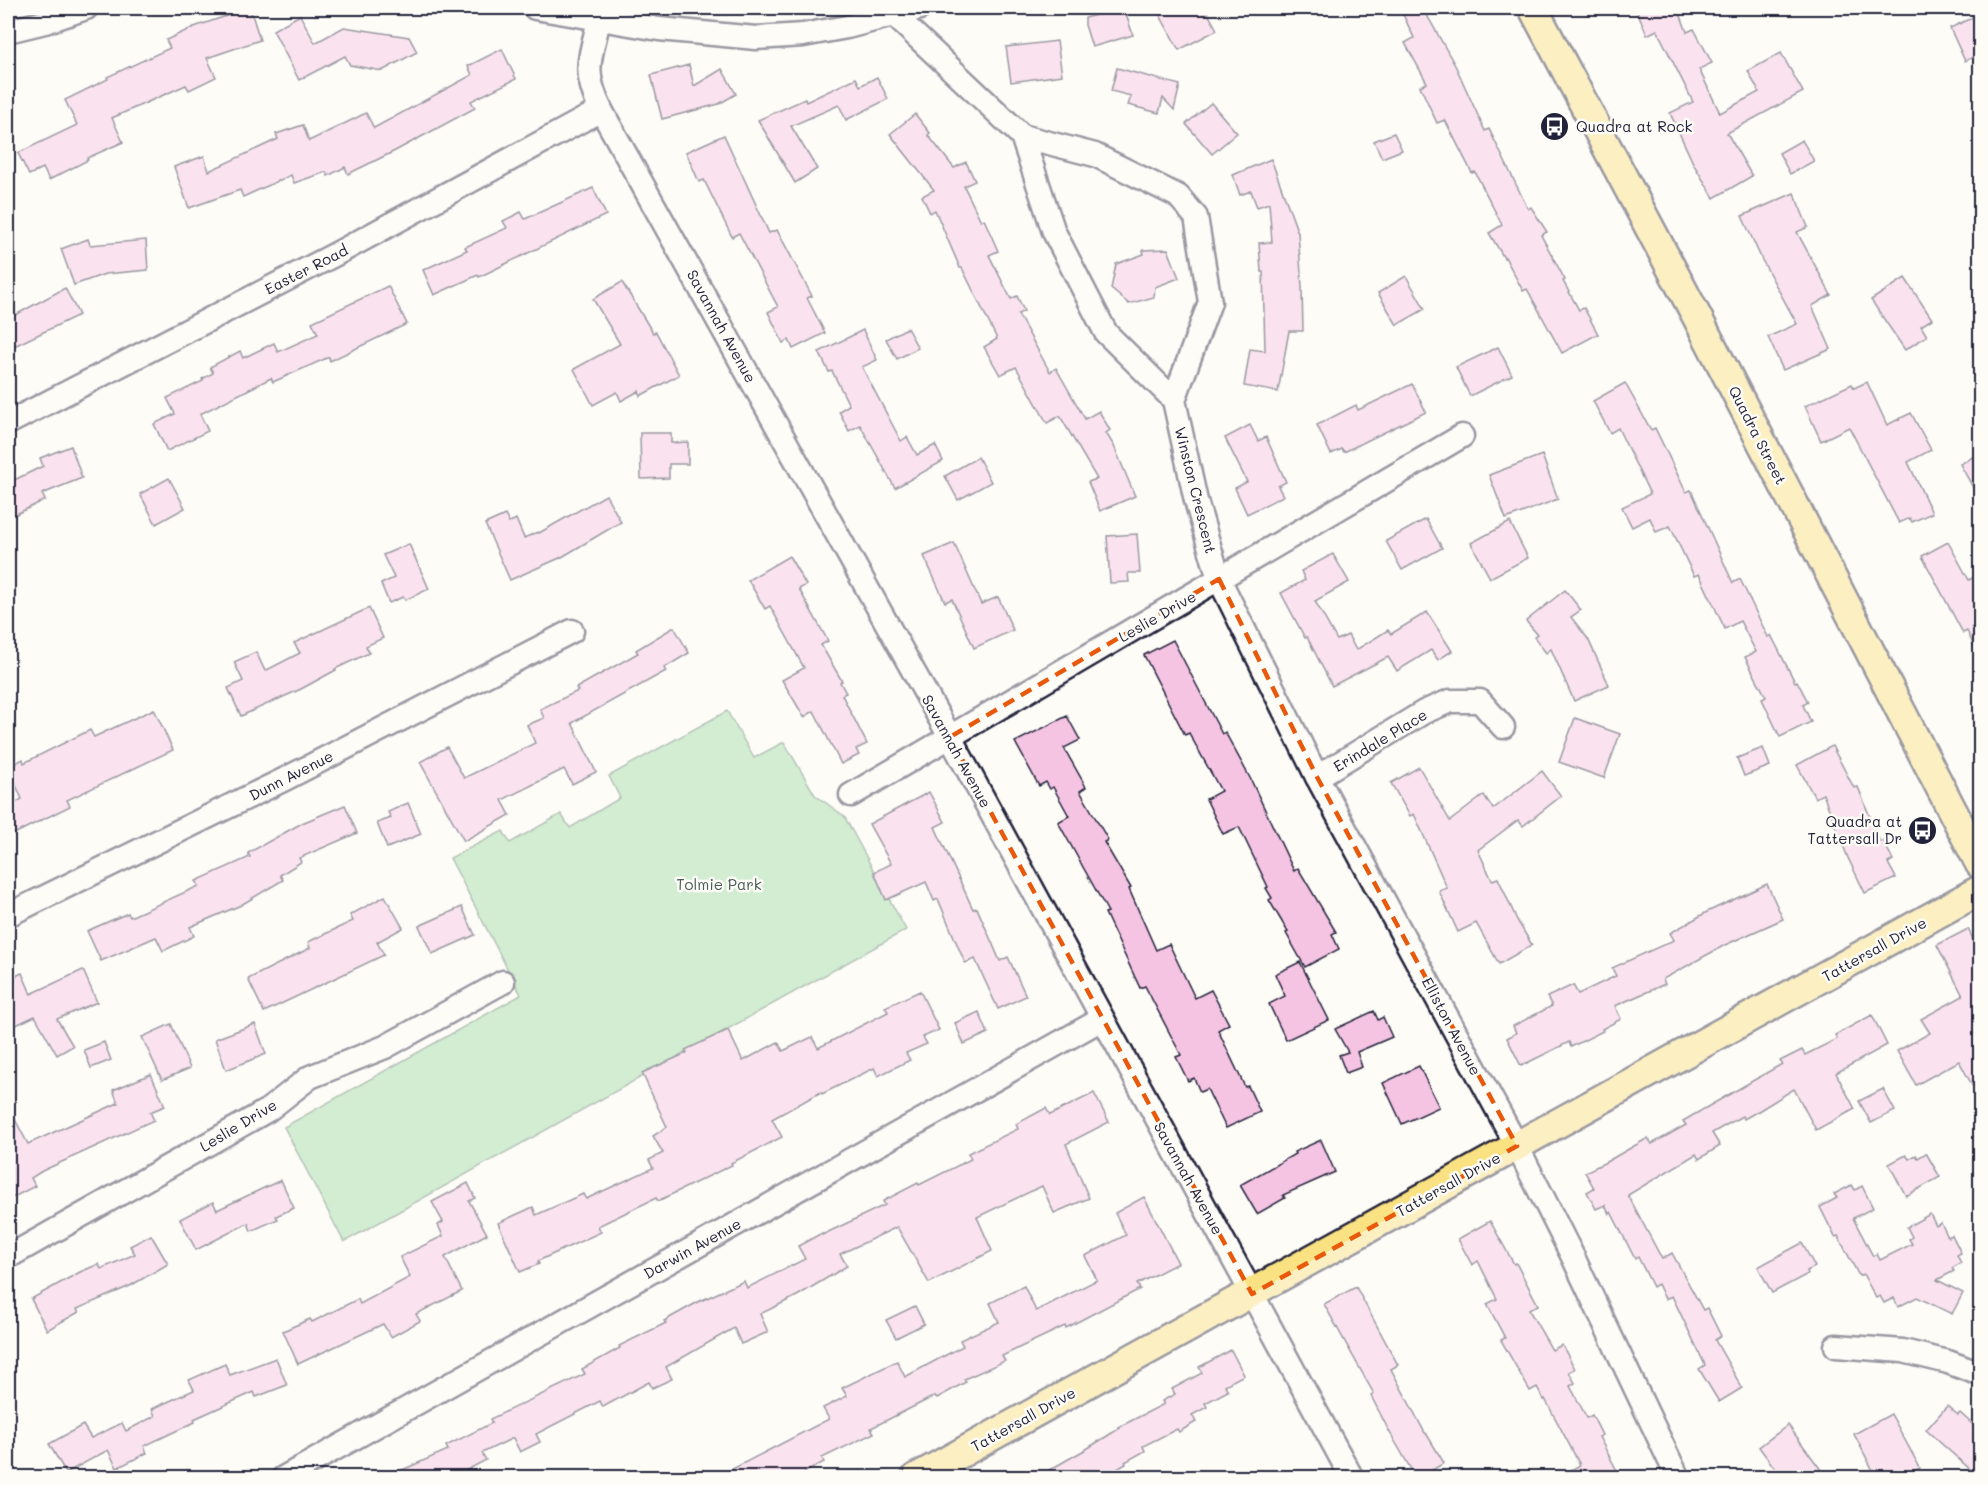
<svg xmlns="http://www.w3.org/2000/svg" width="1988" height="1485" font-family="Mali,sans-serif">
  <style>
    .green { fill: #9edba2; stroke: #607e6e; stroke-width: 1.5 }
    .building { fill: #f6c4e3; stroke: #22223b; stroke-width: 1.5 }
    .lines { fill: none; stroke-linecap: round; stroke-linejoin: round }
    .minor-casing { stroke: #22223b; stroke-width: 27 }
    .major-casing { stroke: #22223b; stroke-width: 33 }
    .minor { stroke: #fdfcf7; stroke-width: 22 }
    .major { stroke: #fae181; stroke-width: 28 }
    .marked { fill: none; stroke: #e8590c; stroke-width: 4.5; stroke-dasharray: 12 8; stroke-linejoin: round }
    .labels { text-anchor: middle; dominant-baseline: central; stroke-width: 5; stroke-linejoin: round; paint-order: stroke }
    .poi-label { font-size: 15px; fill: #22223b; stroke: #fdfcf7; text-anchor: start }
    .street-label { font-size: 15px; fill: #22223b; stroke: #fdfcf7 }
    .park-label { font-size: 15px; fill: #475a5a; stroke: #fdfcf7 }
  </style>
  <rect width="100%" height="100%" fill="#fdfcf7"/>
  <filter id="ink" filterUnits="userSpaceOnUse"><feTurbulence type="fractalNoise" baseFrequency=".0167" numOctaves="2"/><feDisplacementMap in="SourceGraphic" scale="12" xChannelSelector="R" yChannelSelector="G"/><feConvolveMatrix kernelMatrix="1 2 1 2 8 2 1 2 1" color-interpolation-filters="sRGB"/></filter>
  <g filter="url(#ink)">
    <polygon class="green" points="727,711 754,758 784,742 815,795 844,816 906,930 344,1242 284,1127 521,995 450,858 503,831 510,843 561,814 570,828 620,798 609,776"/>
    <g class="building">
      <polygon points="250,8 260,40 207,58 216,77 189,90 186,85 112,118 123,142 87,158 88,160 49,180 43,168 29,175 18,153 77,125 65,100 108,79 107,77 170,48 166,40 194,27"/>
      <polygon points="1120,8 1124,8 1133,35 1092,47 1085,25 1085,18"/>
      <polygon points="1156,8 1205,8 1217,30 1179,50"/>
      <polygon points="1400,8 1423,8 1456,67 1485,131 1489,129 1528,209 1531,207 1547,232 1541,235 1565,280 1563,281 1579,310 1584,308 1598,334 1562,353 1527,289 1523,291 1505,257 1504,258 1489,233 1502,225 1475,172 1472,173 1445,120 1437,123 1420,86 1427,83 1405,43 1414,38"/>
      <polygon points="1636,8 1678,8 1687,32 1694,29 1712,63 1699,69 1720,113 1759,92 1748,71 1781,53 1803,92 1727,133 1752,176 1714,198 1694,165 1670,113 1693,102 1657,30 1647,35"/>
      <polygon points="1980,14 1980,54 1965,61 1950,28"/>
      <polygon points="300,15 315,43 344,27 409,37 417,52 382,71 350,65 345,56 299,80 273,30"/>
      <polygon points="1057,41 1062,75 1011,82 1006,47"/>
      <polygon points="502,49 516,79 471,101 475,108 395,151 348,174 345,167 328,176 326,172 294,183 291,175 243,197 240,190 189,208 174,167 204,156 209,171 278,139 276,134 303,125 309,141 366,113 374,128 472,75 468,66"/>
      <polygon points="689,65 694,86 722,69 736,94 719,104 662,119 651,75"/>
      <polygon points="1117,68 1180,85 1174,110 1163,98 1159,113 1128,105 1131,96 1111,91"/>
      <polygon points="877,77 888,99 846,120 839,105 791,126 817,169 795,183 758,120 805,99 806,102 856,78 860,86"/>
      <polygon points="1211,103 1237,133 1212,154 1186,124"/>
      <polygon points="915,114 930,133 928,135 954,168 966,162 975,181 964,186 981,221 984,219 998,251 989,255 1011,299 1017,296 1024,311 1018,314 1050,372 1056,368 1085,419 1099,411 1110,430 1106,433 1114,446 1135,496 1100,511 1088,482 1097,479 1060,416 1047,423 1016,367 1000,375 984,347 997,339 962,268 960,268 935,210 930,213 922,196 934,190 890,134"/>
      <polygon points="1394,133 1402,150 1382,158 1374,141"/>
      <polygon points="724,135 769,233 777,230 812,296 807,298 825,333 793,349 789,340 783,343 768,312 778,307 739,233 732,237 704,180 699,182 686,152"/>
      <polygon points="1802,140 1814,161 1790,174 1779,153"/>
      <polygon points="1271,159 1298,233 1302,287 1303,331 1289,331 1278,392 1244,386 1250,349 1265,351 1263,272 1261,272 1259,243 1272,242 1269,203 1257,207 1251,191 1240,195 1233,175"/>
      <polygon points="593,188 606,215 479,277 478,275 434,295 423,270 467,250 465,247 507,228 503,221 521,212 525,219"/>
      <polygon points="1794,193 1808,227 1797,232 1831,295 1812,306 1831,349 1783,370 1768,337 1797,324 1762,260 1742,216"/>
      <polygon points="88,239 90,245 146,240 148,270 105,274 74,285 61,249"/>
      <polygon points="1168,249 1179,278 1155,287 1154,297 1129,304 1111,289 1116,264 1144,254 1143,250"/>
      <polygon points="1406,276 1425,309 1397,325 1378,293"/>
      <polygon points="1905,278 1932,319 1921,326 1927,336 1905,350 1871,300"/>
      <polygon points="622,282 653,333 656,332 679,375 640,396 639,391 621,401 617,392 593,405 574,369 620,344 593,299"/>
      <polygon points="388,286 407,324 330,361 329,357 273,382 271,378 200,414 208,431 167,451 154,424 175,414 167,398 203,381 202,379 213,373 210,367 240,351 243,358 274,343 278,352 318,334 312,322"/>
      <polygon points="65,288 79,315 8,349 8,319"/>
      <polygon points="907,328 918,348 897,359 886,339"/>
      <polygon points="863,330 877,360 862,367 901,441 907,437 917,455 935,445 943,461 895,488 860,425 849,431 839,411 849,405 832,371 829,372 819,352"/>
      <polygon points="1498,347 1512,375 1470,396 1456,367"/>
      <polygon points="1867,382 1887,425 1911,413 1931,450 1908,462 1932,513 1912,522 1910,518 1899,523 1849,427 1821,441 1805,406 1852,384 1854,388"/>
      <polygon points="1625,383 1651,430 1655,428 1686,492 1691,490 1733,583 1740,579 1768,637 1771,635 1795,682 1797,681 1808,702 1803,705 1811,722 1780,737 1762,699 1766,697 1745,657 1756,652 1740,621 1725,629 1699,574 1694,576 1670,526 1656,532 1650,518 1632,527 1622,507 1650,494 1618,428 1610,433 1593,401"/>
      <polygon points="1412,384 1426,412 1344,452 1342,449 1331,454 1317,425 1356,405 1358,410"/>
      <polygon points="1250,425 1258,441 1266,437 1286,482 1278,486 1283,496 1247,514 1235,488 1247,482 1225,438"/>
      <polygon points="640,433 671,433 671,443 688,442 688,464 669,464 669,478 641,479"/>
      <polygon points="71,446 82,478 42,494 45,500 8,518 8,483 43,466 40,458"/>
      <polygon points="1980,453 1980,500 1960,464"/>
      <polygon points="1542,455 1558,499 1506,519 1489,475"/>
      <polygon points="978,457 991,482 958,500 945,476"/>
      <polygon points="169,478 185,508 156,524 140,494"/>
      <polygon points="606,495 621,522 562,557 510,580 485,524 505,515 509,523 516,519 524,538 538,532 539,533"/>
      <polygon points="1426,519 1442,548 1402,570 1386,541"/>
      <polygon points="1510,522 1528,558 1490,578 1471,543"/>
      <polygon points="1137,534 1140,573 1128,573 1129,582 1110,583 1107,536"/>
      <polygon points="1948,542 1969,580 1980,574 1980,660 1967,631 1963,633 1922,556"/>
      <polygon points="954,543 981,604 998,597 1013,630 974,648 952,599 945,602 924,556"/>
      <polygon points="409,544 429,589 405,600 403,597 389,603 381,584 394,578 383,555"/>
      <polygon points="1333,554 1349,582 1315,601 1337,640 1348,635 1356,650 1388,630 1391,634 1427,612 1452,651 1438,660 1431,650 1397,671 1388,657 1332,686 1307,637 1305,638 1281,593 1305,580 1301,571"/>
      <polygon points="789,556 806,585 799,589 828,641 821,645 842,681 840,682 846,693 842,695 867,744 856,749 859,755 841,764 814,711 804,717 782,680 804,668 770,606 765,609 748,580"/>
      <polygon points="1565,590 1581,610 1571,617 1588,639 1609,685 1574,701 1551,649 1546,653 1534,637 1537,634 1526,621"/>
      <polygon points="369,608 383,638 366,646 369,653 335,669 336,670 301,689 241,716 228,688 243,681 234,662 256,652 265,671 300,653 294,643"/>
      <polygon points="674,627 689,653 664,668 666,671 572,723 596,772 572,784 564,769 502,800 510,815 464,841 420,762 447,747 464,778 535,743 527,725 544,718 540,709 578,691 576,688 638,653 636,650"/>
      <polygon points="1173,640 1222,734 1225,732 1250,778 1294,871 1298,868 1336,932 1332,934 1339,949 1305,967 1286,933 1288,932 1269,900 1272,898 1266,888 1268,887 1239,827 1223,834 1206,799 1221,791 1189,733 1185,735 1144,655"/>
      <polygon points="154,709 173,750 67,800 70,806 8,837 8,807 22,799 8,767 23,759 24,763 90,730 94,737"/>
      <polygon points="1067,716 1080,740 1064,748 1086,787 1080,791 1108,840 1104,842 1131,888 1129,889 1156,950 1169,944 1195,998 1211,990 1229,1024 1218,1030 1245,1087 1248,1086 1260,1112 1226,1128 1207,1089 1200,1092 1194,1078 1188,1081 1176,1057 1181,1055 1145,986 1140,988 1105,913 1108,912 1058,822 1069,816 1053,787 1050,789 1046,782 1039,786 1015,742"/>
      <polygon points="1575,718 1620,734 1604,778 1559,762"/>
      <polygon points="1832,746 1854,788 1858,787 1880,842 1883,840 1893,860 1888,863 1896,878 1865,893 1848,858 1823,794 1815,798 1797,765"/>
      <polygon points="1763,748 1770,766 1744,776 1737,758"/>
      <polygon points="1419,767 1450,821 1484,795 1493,809 1542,771 1561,796 1523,826 1518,820 1478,850 1492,880 1498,878 1517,920 1532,945 1499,964 1476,923 1458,932 1439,891 1447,888 1414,814 1410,816 1391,783"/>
      <polygon points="929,792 945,822 935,827 973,909 977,908 1000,961 1008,957 1026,996 998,1009 975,959 965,963 938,899 934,901 926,882 886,900 874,872 891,864 869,824"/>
      <polygon points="408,803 421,834 387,848 377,823 391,818 388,812"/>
      <polygon points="345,805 357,833 299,858 301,862 280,875 283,880 241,905 190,927 194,936 163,951 156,937 101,961 87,931 128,913 130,917 199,886 196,881 250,857 248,853 302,823"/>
      <polygon points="1767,884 1783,919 1725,945 1663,979 1665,984 1615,1006 1621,1019 1602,1029 1603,1031 1571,1047 1569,1042 1521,1066 1507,1038 1516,1033 1513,1026 1552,1006 1547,997 1573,985 1578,994 1616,976 1612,968 1674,940 1670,933 1707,912"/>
      <polygon points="385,896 403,928 377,942 384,955 264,1012 248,979 310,948 308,942 353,921 350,915"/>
      <polygon points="462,907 475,935 432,954 419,926"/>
      <polygon points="1968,929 1980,953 1980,1100 1959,1061 1916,1085 1897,1051 1930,1033 1921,1019 1963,996 1937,945"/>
      <polygon points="1300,962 1329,1020 1286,1040 1269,1004 1285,996 1275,974"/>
      <polygon points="83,970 97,1002 57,1019 73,1046 57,1055 35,1016 12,1027 8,1015 8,979 22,973 31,994"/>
      <polygon points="920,991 939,1030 923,1037 927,1044 906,1053 910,1060 878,1076 874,1068 822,1094 821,1092 772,1119 782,1137 731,1163 732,1165 658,1201 656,1198 598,1226 601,1232 538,1261 539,1264 520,1272 498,1223 533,1207 536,1215 583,1194 586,1199 653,1168 649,1160 663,1153 653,1136 667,1127 642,1073 687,1053 685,1050 728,1030 743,1061 778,1042 783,1051 812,1037 818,1048 888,1012 885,1007"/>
      <polygon points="1374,1011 1378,1020 1383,1017 1392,1037 1357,1052 1362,1067 1346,1073 1339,1055 1348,1052 1335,1029"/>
      <polygon points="979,1012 988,1033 964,1044 955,1023"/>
      <polygon points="1872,1015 1887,1045 1836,1073 1855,1109 1816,1130 1794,1089 1760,1110 1744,1119 1742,1116 1712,1133 1720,1146 1699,1159 1696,1154 1628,1195 1662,1259 1672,1253 1703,1310 1707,1308 1721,1336 1715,1340 1742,1388 1719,1402 1699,1369 1705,1365 1672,1296 1665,1299 1658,1284 1653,1287 1638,1257 1635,1259 1611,1212 1609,1214 1605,1205 1596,1209 1587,1192 1594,1188 1585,1172 1606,1162 1648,1138 1652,1144 1686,1125 1683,1121 1782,1064 1780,1061 1802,1050 1805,1055 1837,1039 1835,1035"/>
      <polygon points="171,1024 190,1068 162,1080 142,1037"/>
      <polygon points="255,1024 266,1054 226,1070 215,1039"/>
      <polygon points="104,1042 111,1060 91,1068 84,1050"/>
      <polygon points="1419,1066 1439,1107 1402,1124 1383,1083"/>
      <polygon points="151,1074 165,1106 150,1112 154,1120 42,1171 31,1178 35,1186 8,1200 8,1106 28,1144 118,1103 113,1090"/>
      <polygon points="1883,1089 1895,1111 1871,1123 1859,1101"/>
      <polygon points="1094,1093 1109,1122 1066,1144 1089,1198 1054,1213 1042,1186 977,1217 992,1251 929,1283 897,1227 840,1254 847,1266 797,1296 760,1314 768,1332 741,1344 734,1328 666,1367 672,1379 652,1388 649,1382 603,1407 600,1401 536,1434 540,1442 520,1452 513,1438 482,1453 486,1460 452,1478 384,1478 448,1450 446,1446 492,1423 490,1419 585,1374 582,1369 620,1348 619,1346 666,1323 664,1321 698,1302 744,1281 747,1288 805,1259 798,1246 822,1233 822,1235 885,1205 883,1201 918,1183 919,1185 971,1159 968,1153 1018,1129 1016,1124 1046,1108 1050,1115"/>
      <polygon points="1321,1140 1335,1172 1283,1195 1285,1198 1257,1214 1240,1185 1295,1154 1294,1152"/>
      <polygon points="1926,1153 1940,1177 1906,1196 1889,1164 1906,1155 1909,1159 1916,1155 1918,1158"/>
      <polygon points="281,1180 294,1208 276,1216 278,1219 251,1231 248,1223 196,1250 180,1219 213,1202 217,1210"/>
      <polygon points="468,1183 475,1198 469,1201 487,1234 445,1257 462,1291 416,1314 420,1321 391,1337 383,1324 298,1364 283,1331 310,1319 312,1322 358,1299 360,1304 410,1277 400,1257 443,1236 438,1225 443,1222 432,1202"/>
      <polygon points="1852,1185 1855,1190 1862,1186 1873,1208 1853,1218 1873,1256 1877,1254 1880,1260 1912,1244 1909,1239 1912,1237 1907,1227 1930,1214 1936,1226 1941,1223 1948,1237 1952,1235 1961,1253 1957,1255 1961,1263 1952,1268 1954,1271 1937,1280 1963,1293 1952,1314 1917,1297 1898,1307 1894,1298 1884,1303 1880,1296 1876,1298 1863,1274 1859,1276 1838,1236 1835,1237 1820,1207 1837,1198 1834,1194"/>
      <polygon points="1144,1197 1178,1263 1137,1284 1140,1289 1066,1328 1065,1326 1002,1356 1005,1361 964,1379 966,1382 937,1398 935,1396 871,1428 874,1433 822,1458 824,1462 795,1478 715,1478 829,1419 823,1408 847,1396 842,1388 897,1361 905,1377 963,1346 960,1340 999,1322 990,1303 1024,1286 1036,1311 1097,1280 1085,1256 1126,1235 1115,1213"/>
      <polygon points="1490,1221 1514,1264 1516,1263 1538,1305 1529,1310 1552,1350 1562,1345 1575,1369 1569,1372 1575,1383 1570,1386 1587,1418 1592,1415 1602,1435 1599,1437 1621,1478 1557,1478 1580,1465 1545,1399 1544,1400 1537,1387 1530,1391 1501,1340 1505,1338 1487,1304 1497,1299 1478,1261 1472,1265 1458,1239"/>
      <polygon points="151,1235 168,1264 130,1286 77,1309 79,1312 47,1330 31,1299 80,1272 99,1264 101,1269 135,1254 130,1246"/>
      <polygon points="1802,1243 1815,1267 1807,1271 1808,1274 1772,1293 1758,1267"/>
      <polygon points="1356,1287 1398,1365 1391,1369 1425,1433 1426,1433 1444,1463 1419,1478 1416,1478 1389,1431 1371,1396 1374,1394 1324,1304"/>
      <polygon points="915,1306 924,1324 896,1338 886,1320"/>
      <polygon points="1231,1350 1244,1375 1225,1385 1228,1391 1205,1403 1207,1407 1192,1415 1196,1422 1179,1432 1177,1429 1143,1446 1145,1451 1125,1462 1126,1464 1102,1478 1035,1478 1088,1448 1120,1428 1119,1427 1164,1404 1162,1401 1175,1394 1172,1389 1202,1373 1199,1367"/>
      <polygon points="276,1358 287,1385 256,1397 254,1392 194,1419 195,1422 144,1446 147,1453 117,1468 108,1450 66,1473 49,1444 83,1425 91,1438 122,1423 126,1431 155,1416 152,1409 194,1390 189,1380 225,1364 230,1375"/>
      <polygon points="1947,1406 1958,1415 1960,1413 1980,1431 1980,1478 1926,1430"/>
      <polygon points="1891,1414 1920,1468 1901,1478 1877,1478 1854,1434"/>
      <polygon points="1788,1425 1827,1478 1782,1478 1759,1447"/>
    </g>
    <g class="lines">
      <defs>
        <g id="minor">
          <polyline points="535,8 659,29 756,38 803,35 847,27 920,8"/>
          <polyline points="894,15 1022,136 1054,232 1106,333 1174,400 1196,501 1219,579 1317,777 1517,1146 1573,1257 1678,1478"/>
          <path d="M599 20C590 59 582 71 601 110L950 737 1352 1478"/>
          <polyline points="8,31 45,22 86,8"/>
          <polyline points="1022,136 1095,155 1178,196 1196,217 1210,302 1174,400"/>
          <polyline points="8,423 336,254 601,110"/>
          <polyline points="1317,777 1424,712 1450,701 1480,701 1503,727"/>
          <polyline points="851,795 1462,436"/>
          <polyline points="8,915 285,779 572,631"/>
          <polyline points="8,1257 268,1110 310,1077 385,1047 503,982"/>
          <polyline points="1836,1346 1903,1351 1948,1362 1980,1374"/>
          <polyline points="283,1478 1102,1019"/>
        </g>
        <g id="major">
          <polyline points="1533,8 1696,315 1980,864"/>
          <polyline points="916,1478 1980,890"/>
        </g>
      </defs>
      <use href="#minor" class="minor-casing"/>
      <use href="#major" class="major-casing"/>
      <use href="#minor" class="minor"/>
      <use href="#major" class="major"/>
    </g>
  </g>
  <path d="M0 0H1988V1485H0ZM1219 579 1317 777 1517 1146 1252 1294 950 737Z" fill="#fdfcf7" fill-opacity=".55" fill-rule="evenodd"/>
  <path class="marked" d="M1219 579 1317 777 1517 1146 1252 1294 950 737Z"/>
  <defs>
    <symbol id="bus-disc" viewBox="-11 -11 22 22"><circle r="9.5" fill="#22223b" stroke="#fdfcf7"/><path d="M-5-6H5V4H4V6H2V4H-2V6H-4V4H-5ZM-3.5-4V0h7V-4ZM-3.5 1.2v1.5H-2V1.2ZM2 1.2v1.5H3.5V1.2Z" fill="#fff"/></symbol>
  </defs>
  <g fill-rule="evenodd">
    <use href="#bus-disc" x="1538" y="110" width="33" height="33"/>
    <use href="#bus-disc" x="1906" y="814" width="33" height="33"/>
  </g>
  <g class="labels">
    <g class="poi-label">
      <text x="1576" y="126">Quadra at Rock</text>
      <text x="1902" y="821" text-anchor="end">Quadra at<tspan x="1902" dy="17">Tattersall Dr</tspan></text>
    </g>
    <g class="street-label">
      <text transform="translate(306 269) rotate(-27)">Easter Road</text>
      <text transform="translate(722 326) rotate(61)">Savannah Avenue</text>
      <text transform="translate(1758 435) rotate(63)">Quadra Street</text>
      <text transform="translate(1196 490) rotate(76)">Winston Crescent</text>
      <text transform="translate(1157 616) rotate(-30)">Leslie Drive</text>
      <text transform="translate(1380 740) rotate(-31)">Erindale Place</text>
      <text transform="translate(957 751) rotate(61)">Savannah Avenue</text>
      <text transform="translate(291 775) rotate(-27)">Dunn Avenue</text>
      <text transform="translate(1874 949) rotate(-29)">Tattersall Drive</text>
      <text transform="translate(1452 1026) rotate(62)">Elliston Avenue</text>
      <text transform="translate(238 1125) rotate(-31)">Leslie Drive</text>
      <text transform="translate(1189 1178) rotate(61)">Savannah Avenue</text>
      <text transform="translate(1448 1184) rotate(-29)">Tattersall Drive</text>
      <text transform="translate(692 1248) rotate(-29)">Darwin Avenue</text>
      <text transform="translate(1023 1419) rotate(-29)">Tattersall Drive</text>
    </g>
    <g class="park-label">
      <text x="719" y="884">Tolmie Park</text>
    </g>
  </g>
  <rect width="1988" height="1485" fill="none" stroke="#fdfcf7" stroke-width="30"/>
  <rect x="15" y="15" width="1958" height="1455" fill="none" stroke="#22223b" stroke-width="2" filter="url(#ink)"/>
</svg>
